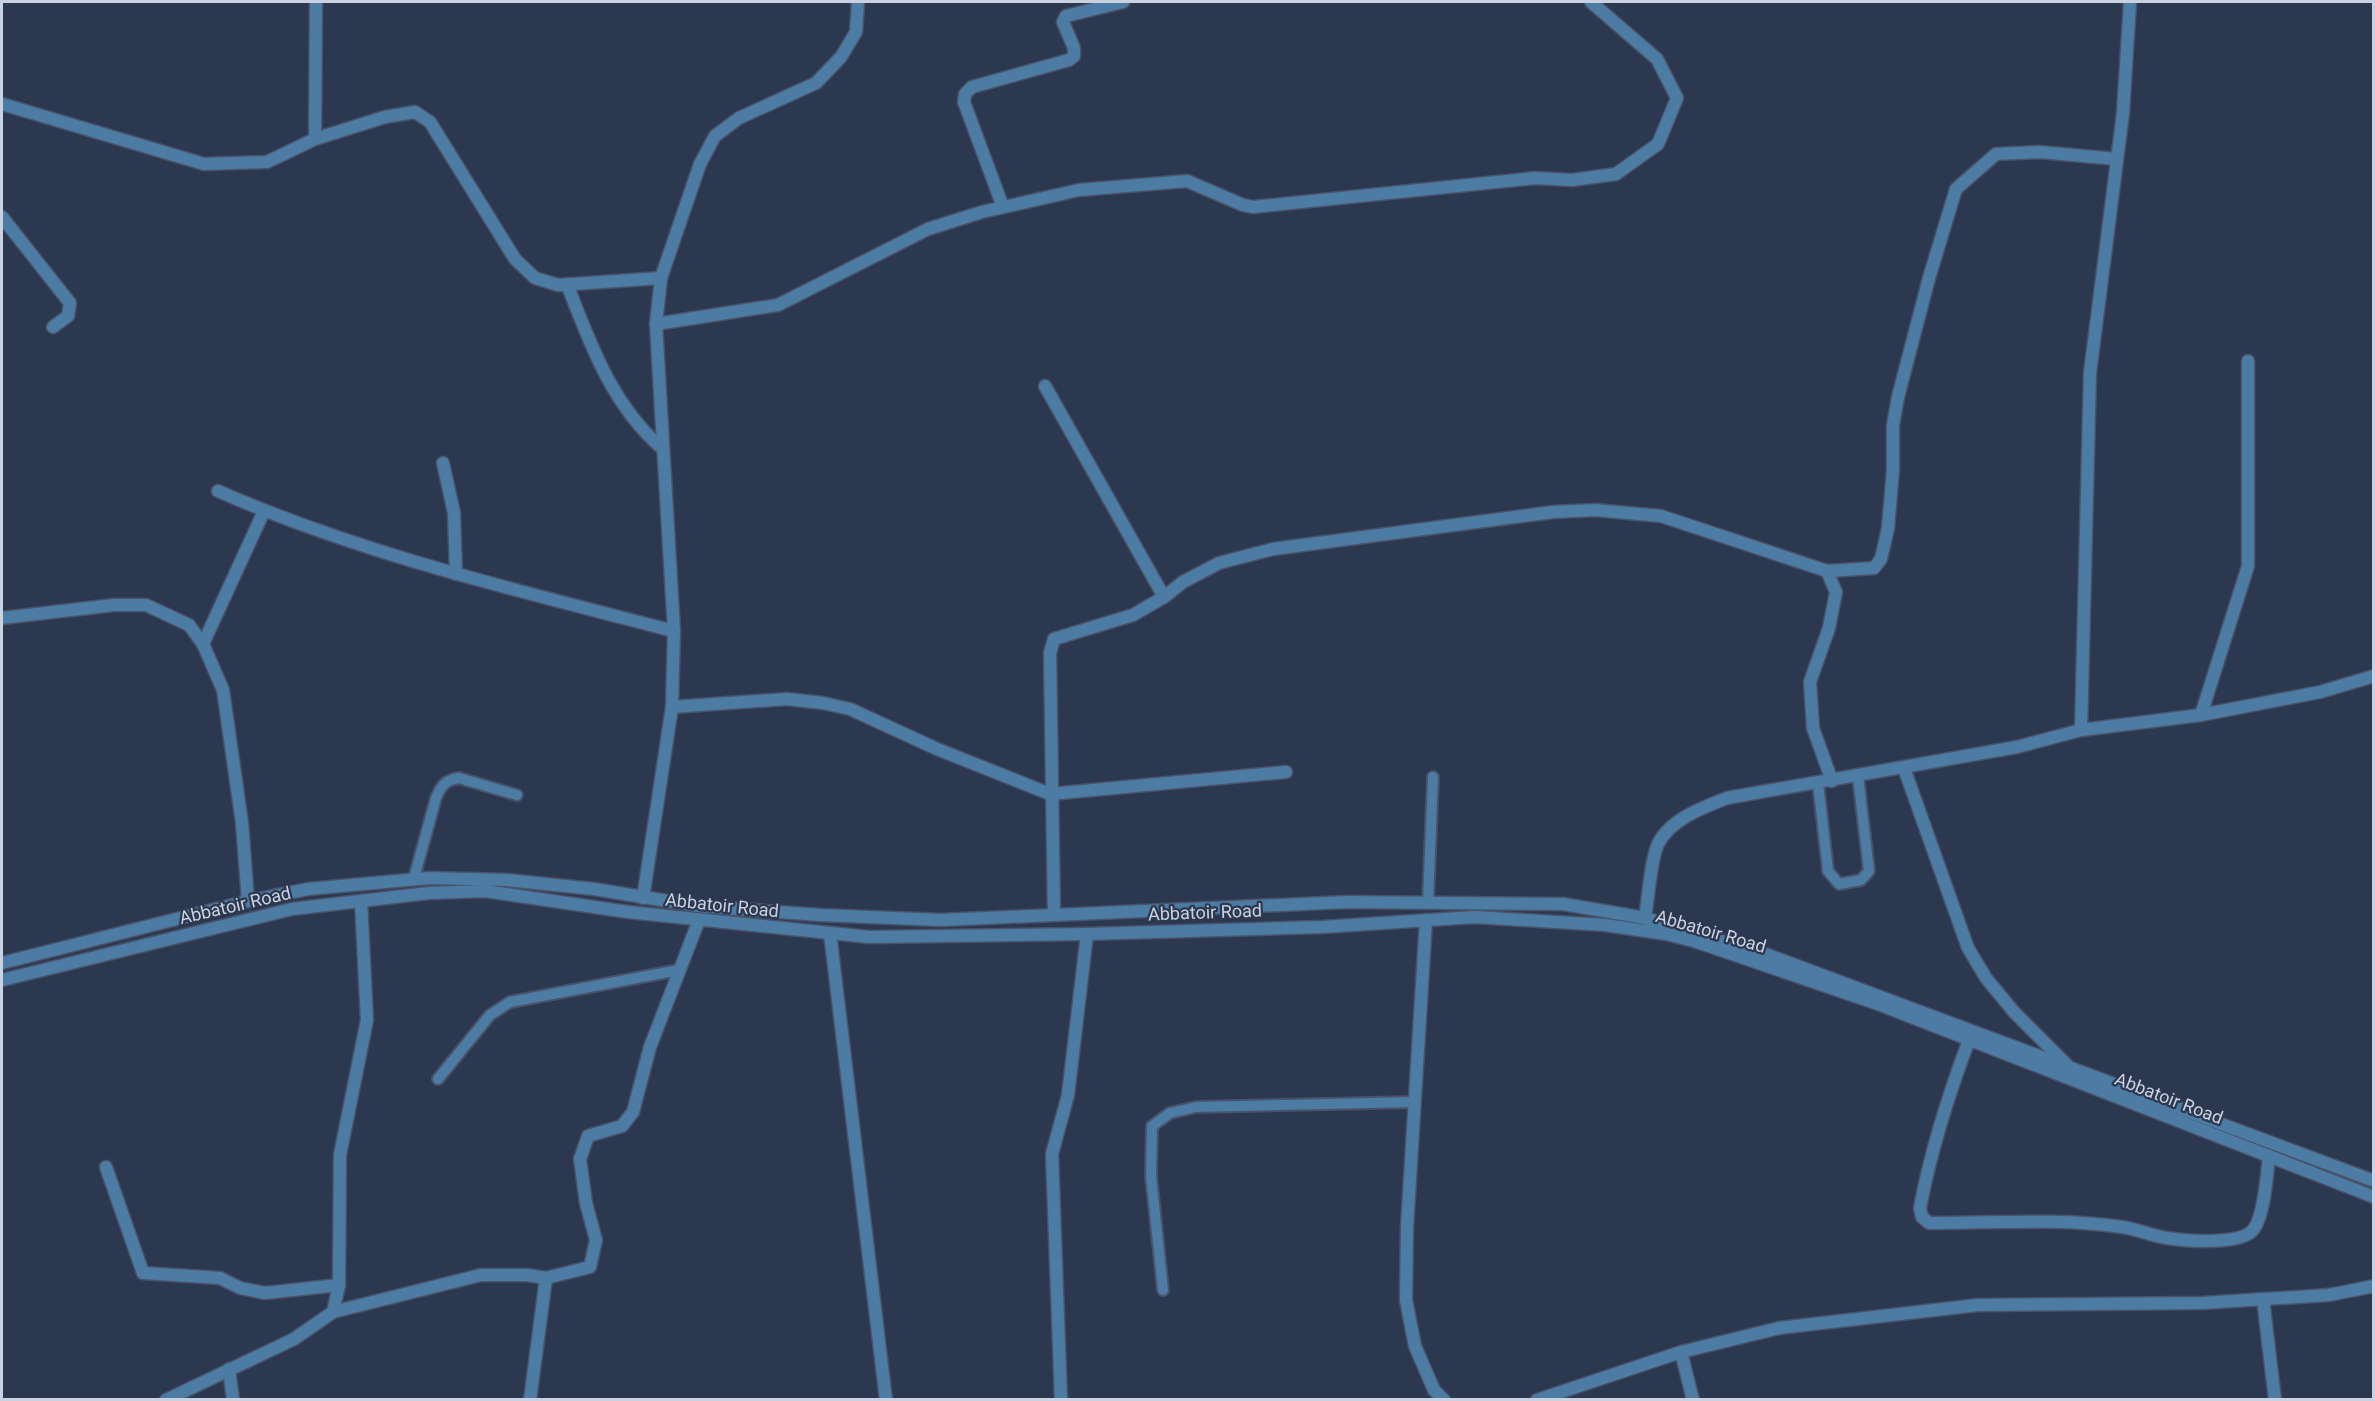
<svg xmlns="http://www.w3.org/2000/svg" width="2375" height="1401" font-family="Roboto,sans-serif">
  <style>
    .lines { fill: none; stroke-linecap: round; stroke-linejoin: round }
    .service-casing { stroke: #48536a; stroke-width: 14 }
    .minor-casing { stroke: #48536a; stroke-width: 15 }
    .tertiary-casing { stroke: #48536a; stroke-width: 15 }
    .service { stroke: #4c7ba3; stroke-width: 10 }
    .minor { stroke: #4c7ba3; stroke-width: 12 }
    .tertiary { stroke: #4c7ba3; stroke-width: 12 }
    .labels { text-anchor: middle; dominant-baseline: central; stroke-width: 4.5; stroke-linejoin: round; paint-order: stroke }
    .street-label { font-size: 18px; fill: #cad2e1; stroke: #2c3750 }
  </style>
  <rect width="100%" height="100%" fill="#2c3750"/>
  <g class="lines">
    <defs>
      <g id="service">
        <polyline points="1818,783 1828,871 1839,884 1861,880 1869,871 1858,776"/>
        <path d="M414 878 436 798C441 786 445 780 459 778L517 795"/>
        <polyline points="1428,902 1433,777"/>
        <polyline points="438,1079 490,1015 510,1002 679,970"/>
        <polyline points="1163,1290 1151,1176 1152,1126 1170,1113 1196,1107 1415,1102"/>
      </g>
      <g id="minor">
        <polyline points="2,104 204,164 267,162 315,139 385,117 415,112 430,122 515,259 535,278 558,285 661,278"/>
        <polyline points="315,139 316,2"/>
        <polyline points="1003,207 964,102 965,94 972,87 1069,60 1074,56 1074,48 1063,22 1066,16 1123,2"/>
        <polyline points="2,217 70,303 68,316 53,327"/>
        <path d="M567 284C590 344 613 407 663 449"/>
        <polyline points="656,324 778,305 928,229 982,212 1079,190 1187,181 1243,205 1253,207 1535,178 1572,180 1616,174 1658,144 1677,98 1657,59 1591,2"/>
        <polyline points="1045,386 1164,597"/>
        <polyline points="443,463 454,513 456,574"/>
        <path d="M218 491C364 555 520 591 674 631"/>
        <polyline points="1827,571 1836,592 1829,628 1810,682 1813,728 1832,781"/>
        <polyline points="2,618 114,605 146,605 189,625 203,644 223,690 242,823 248,901"/>
        <polyline points="203,644 264,511"/>
        <polyline points="672,707 787,699 823,703 850,709 937,749 1050,794 1286,772"/>
        <polyline points="2201,715 2248,566 2248,361"/>
        <polyline points="2081,730 2090,373 2123,113 2130,2"/>
        <polyline points="1904,768 1968,948 1986,978 2014,1012 2068,1066"/>
        <polyline points="643,898 672,707 674,631 656,324 661,278 700,164 715,136 739,118 816,83 841,57 856,32 858,2"/>
        <polyline points="1054,913 1050,653 1054,639 1133,615 1164,597 1183,582 1219,563 1273,549 1553,512 1595,510 1661,516 1827,571 1874,568 1881,559 1888,528 1893,470 1893,425 1898,397 1929,278 1956,189 1996,154 2039,152 2117,159"/>
        <path d="M1645 918C1648 900 1651 858 1658 844 1670 819 1704 807 1727 798L2017 747 2081 730 2201 715 2320 692 2374 676"/>
        <polyline points="1426,920 1407,1227 1406,1300 1415,1346 1434,1390 1444,1400"/>
        <polyline points="830,933 886,1400"/>
        <path d="M1969 1040C1948 1096 1931 1149 1920 1208L1922 1217 1929 1223C1993 1223 2059 1218 2122 1227 2137 1229 2152 1236 2167 1238 2185 1241 2238 1245 2252 1231 2264 1220 2267 1174 2269 1156"/>
        <polyline points="106,1167 143,1273 220,1278 240,1288 265,1293 339,1285"/>
        <polyline points="2263,1299 2275,1400"/>
        <polyline points="333,1312 339,1285 340,1155 367,1020 361,901"/>
        <polyline points="1681,1352 1693,1400"/>
        <polyline points="229,1369 233,1400"/>
        <polyline points="166,1400 294,1339 333,1312 481,1275 527,1275 546,1278 590,1267 596,1240 586,1203 580,1159 588,1136 622,1126 633,1112 650,1047 699,920"/>
        <polyline points="530,1400 546,1278"/>
        <polyline points="1061,1400 1052,1154 1068,1095 1087,934"/>
        <polyline points="1537,1400 1681,1352 1779,1328 1978,1305 2202,1303 2329,1295 2374,1286"/>
      </g>
      <g id="tertiary">
        <polyline points="2,963 248,901 308,889 429,878 507,880 594,889 698,906 820,915 941,920 1347,902 1563,904 1645,918 1768,955 2374,1181"/>
        <polyline points="2,980 292,909 429,893 485,891 628,912 869,937 1087,934 1322,927 1475,917 1605,925 1666,934 1694,941 1878,1004 2374,1197"/>
      </g>
    </defs>
    <use href="#service" class="service-casing"/>
    <use href="#minor" class="minor-casing"/>
    <use href="#tertiary" class="tertiary-casing"/>
    <use href="#service" class="service"/>
    <use href="#minor" class="minor"/>
    <use href="#tertiary" class="tertiary"/>
  </g>
  <g class="labels">
    <g class="street-label">
      <text transform="translate(235 905) rotate(-13)">Abbatoir Road</text>
      <text transform="translate(722 905) rotate(6)">Abbatoir Road</text>
      <text transform="translate(1205 912) rotate(-2)">Abbatoir Road</text>
      <text transform="translate(1711 931) rotate(16)">Abbatoir Road</text>
      <text transform="translate(2169 1098) rotate(21)">Abbatoir Road</text>
    </g>
  </g>
  <rect width="2375" height="1401" fill="none" stroke="#cad2e1" stroke-width="6"/>
</svg>
